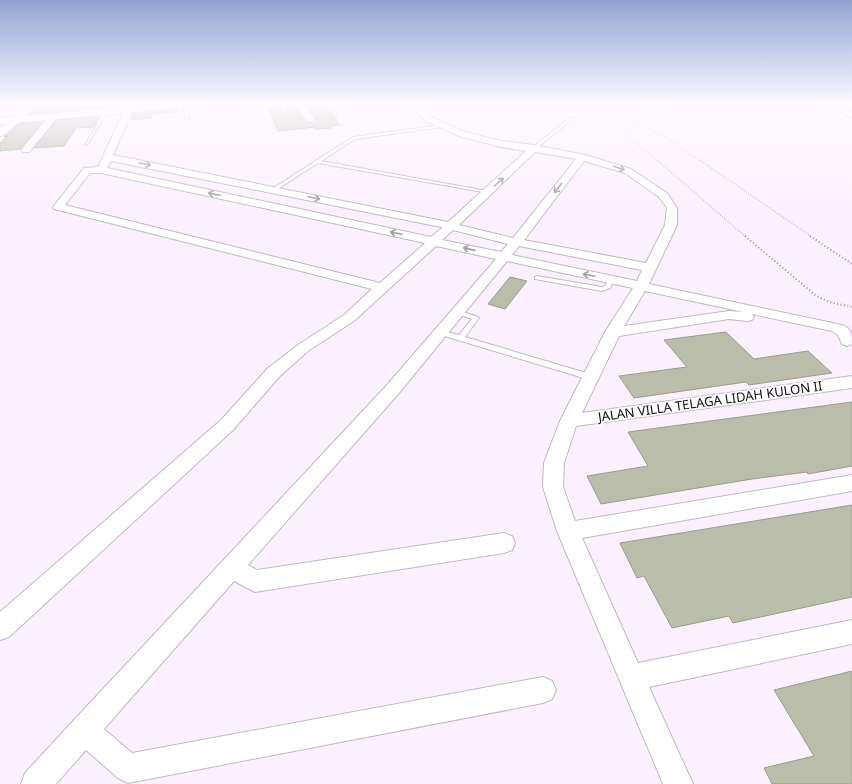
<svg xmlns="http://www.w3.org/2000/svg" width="852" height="784" font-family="'Noto Sans',sans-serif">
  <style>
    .building { fill: #b9bdaa; stroke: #999d8a }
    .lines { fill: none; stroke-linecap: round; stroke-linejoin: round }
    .service-casing { stroke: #c3b7c7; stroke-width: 2 }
    .minor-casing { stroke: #c3b7c7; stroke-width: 2 }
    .tertiary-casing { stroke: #c3b7c7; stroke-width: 2 }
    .secondary-casing { stroke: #c3b7c7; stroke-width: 2 }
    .path-far2 { stroke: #9a939d; stroke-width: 1; stroke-dasharray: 0.5 1.5; stroke-linecap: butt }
    .path-far1 { stroke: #9a939d; stroke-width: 1.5; stroke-dasharray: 0.5 2; stroke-linecap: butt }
    .path { stroke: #9a939d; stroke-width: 2; stroke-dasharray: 1 2.5; stroke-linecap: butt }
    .service { fill: #fff; fill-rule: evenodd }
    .minor { fill: #fff; fill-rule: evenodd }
    .tertiary { fill: #fff; fill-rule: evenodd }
    .secondary { fill: #fff; fill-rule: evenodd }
    .oneway { stroke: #a09fa1 }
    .labels { text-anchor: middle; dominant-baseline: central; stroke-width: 3.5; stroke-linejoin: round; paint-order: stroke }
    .street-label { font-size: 13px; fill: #120e14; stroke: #fff }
  </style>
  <rect width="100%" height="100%" fill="#fbf1fe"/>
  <g class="building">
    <polygon points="81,103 123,103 120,106 30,114 40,105"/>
    <polygon points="266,103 278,103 281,112 285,113 286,112 284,103 294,103 307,122 313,122 315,118 305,103 325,103 340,125 331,126 331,128 315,129 315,127 278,131"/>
    <polygon points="177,109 177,112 152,114 151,118 132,120 133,113"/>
    <polygon points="100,116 94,127 76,128 64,146 34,148 56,120"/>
    <polygon points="43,122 20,149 0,151 0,143 8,136 4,137 19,124"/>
    <polygon points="510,277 527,281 505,309 488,304"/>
    <polygon points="726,332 754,359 808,351 832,373 749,385 746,382 634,398 619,376 687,367 664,340"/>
    <polygon points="852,402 852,466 808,474 807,472 752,479 601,504 587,476 648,466 628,432"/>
    <polygon points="852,505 852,597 733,623 729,616 672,628 644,576 637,578 620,543"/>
    <polygon points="852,671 852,784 772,784 764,768 814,756 774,690"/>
  </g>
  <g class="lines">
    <defs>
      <g id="service">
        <polygon points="185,103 187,104 189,118 187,119 185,118 183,104"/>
        <polygon points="279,103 283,103 285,112 282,111"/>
        <polygon points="326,103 330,103 337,115 335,115"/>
        <polygon points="105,110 108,111 88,144 85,145"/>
        <polygon points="571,117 574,118 535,149 533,149 533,147"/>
        <polygon points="441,125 442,127 355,139 321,161 487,191 489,191 489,193 318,163 276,190 272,189 353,137"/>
        <polygon points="537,276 602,287 605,286 609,279 613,279 614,280 610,288 602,291 535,279 535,277"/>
        <polygon points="457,310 478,317 479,318 465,337 593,375 594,377 593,379 587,379 438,334 436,332 438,330 440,330 459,335 472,319 455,313 454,312"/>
      </g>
      <g id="minor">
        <polygon points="32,103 40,103 18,122 12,122 12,118"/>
        <polygon points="295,103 303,103 314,119 313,121 307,121"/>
        <path d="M412 103H420L426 112 433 118 465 132 501 141 534 145 585 155 631 169 667 193 677 208V225L649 284 837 324C851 327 852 331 852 344L847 346 842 344 838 335 832 331 752 314 754 317 752 320 747 321 729 319 619 336 582 413 852 376V388L576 426 564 463 563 487 575 521 852 475V491L582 538 638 663 852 620V644L649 687 693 784H663L557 531 543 487 544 463 560 421 605 332 633 288 507 261 399 393 248 565 257 570 504 533 512 536 515 543 512 550 504 553 255 592 234 581 104 729 132 753 543 677 552 681 556 690 552 699 543 703 128 783 118 778 86 750 56 784H21L25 773 74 720 387 385 496 259 436 246 354 321 308 351 280 376 233 430 9 637 0 640V612L221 420 268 368 298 345 344 315 372 289 54 209 53 207 84 168 98 167 125 109 129 107 133 109 113 155 448 222 526 151 501 147 459 136 427 122 420 116ZM535 152 576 159 513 238 459 225ZM111 161 441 227 442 228 431 237 107 168ZM584 161 625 173 659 197 667 208 665 225 646 263 524 240ZM90 173H101L425 243 380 283 65 205ZM453 230 508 244 501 252 442 240ZM519 246 642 270 637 281 512 255ZM645 291 744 312 729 311 624 326Z"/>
        <polygon points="821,103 831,103 852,112 852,117"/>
        <polygon points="51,114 54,114 58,116 29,152 23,152 21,150 23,148"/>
      </g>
      <polygon id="tertiary" points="15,117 19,118 20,120 19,122 4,135 0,136 0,128 11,118"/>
      <polygon id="secondary" points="170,103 204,103 199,106 0,124 0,118"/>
    </defs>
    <use href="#service" class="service-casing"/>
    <use href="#minor" class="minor-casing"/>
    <use href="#tertiary" class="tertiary-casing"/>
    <use href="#secondary" class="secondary-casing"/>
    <g class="path-far2">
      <polyline points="656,103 660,107 658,110 626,127 626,132 629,137 659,162"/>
      <polyline points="636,121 668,139 702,162"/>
    </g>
    <g class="path-far1">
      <polyline points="658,161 746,237"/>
      <polyline points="701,161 812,237"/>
    </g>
    <g class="path">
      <polyline points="745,236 815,295 829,302 852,307"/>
      <polyline points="810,236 852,264"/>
    </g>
    <use href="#service" class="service"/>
    <use href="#minor" class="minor"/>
    <use href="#tertiary" class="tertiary"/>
    <use href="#secondary" class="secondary"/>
  </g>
  <defs><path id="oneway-shaft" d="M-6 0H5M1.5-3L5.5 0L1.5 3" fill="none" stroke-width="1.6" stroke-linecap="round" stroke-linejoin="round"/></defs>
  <g class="oneway">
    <use href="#oneway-shaft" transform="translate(145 164) rotate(11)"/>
    <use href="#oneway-shaft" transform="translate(619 168) rotate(19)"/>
    <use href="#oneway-shaft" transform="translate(499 182) rotate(-41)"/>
    <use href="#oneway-shaft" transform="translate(558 188) rotate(128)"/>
    <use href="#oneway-shaft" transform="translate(214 194) rotate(-168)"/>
    <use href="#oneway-shaft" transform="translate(314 198) rotate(12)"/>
    <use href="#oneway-shaft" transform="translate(396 233) rotate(-168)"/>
    <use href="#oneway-shaft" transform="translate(469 249) rotate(-167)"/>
    <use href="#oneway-shaft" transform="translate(589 275) rotate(-168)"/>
  </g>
  <linearGradient id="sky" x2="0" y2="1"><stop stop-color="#8fa3d2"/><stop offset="0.49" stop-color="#fdf9ff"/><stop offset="1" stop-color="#fdf9ff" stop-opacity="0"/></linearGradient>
  <rect width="852" height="212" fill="url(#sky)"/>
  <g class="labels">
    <g class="street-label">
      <text transform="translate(710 401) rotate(-8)">JALAN VILLA TELAGA LIDAH KULON II</text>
    </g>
  </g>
</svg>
